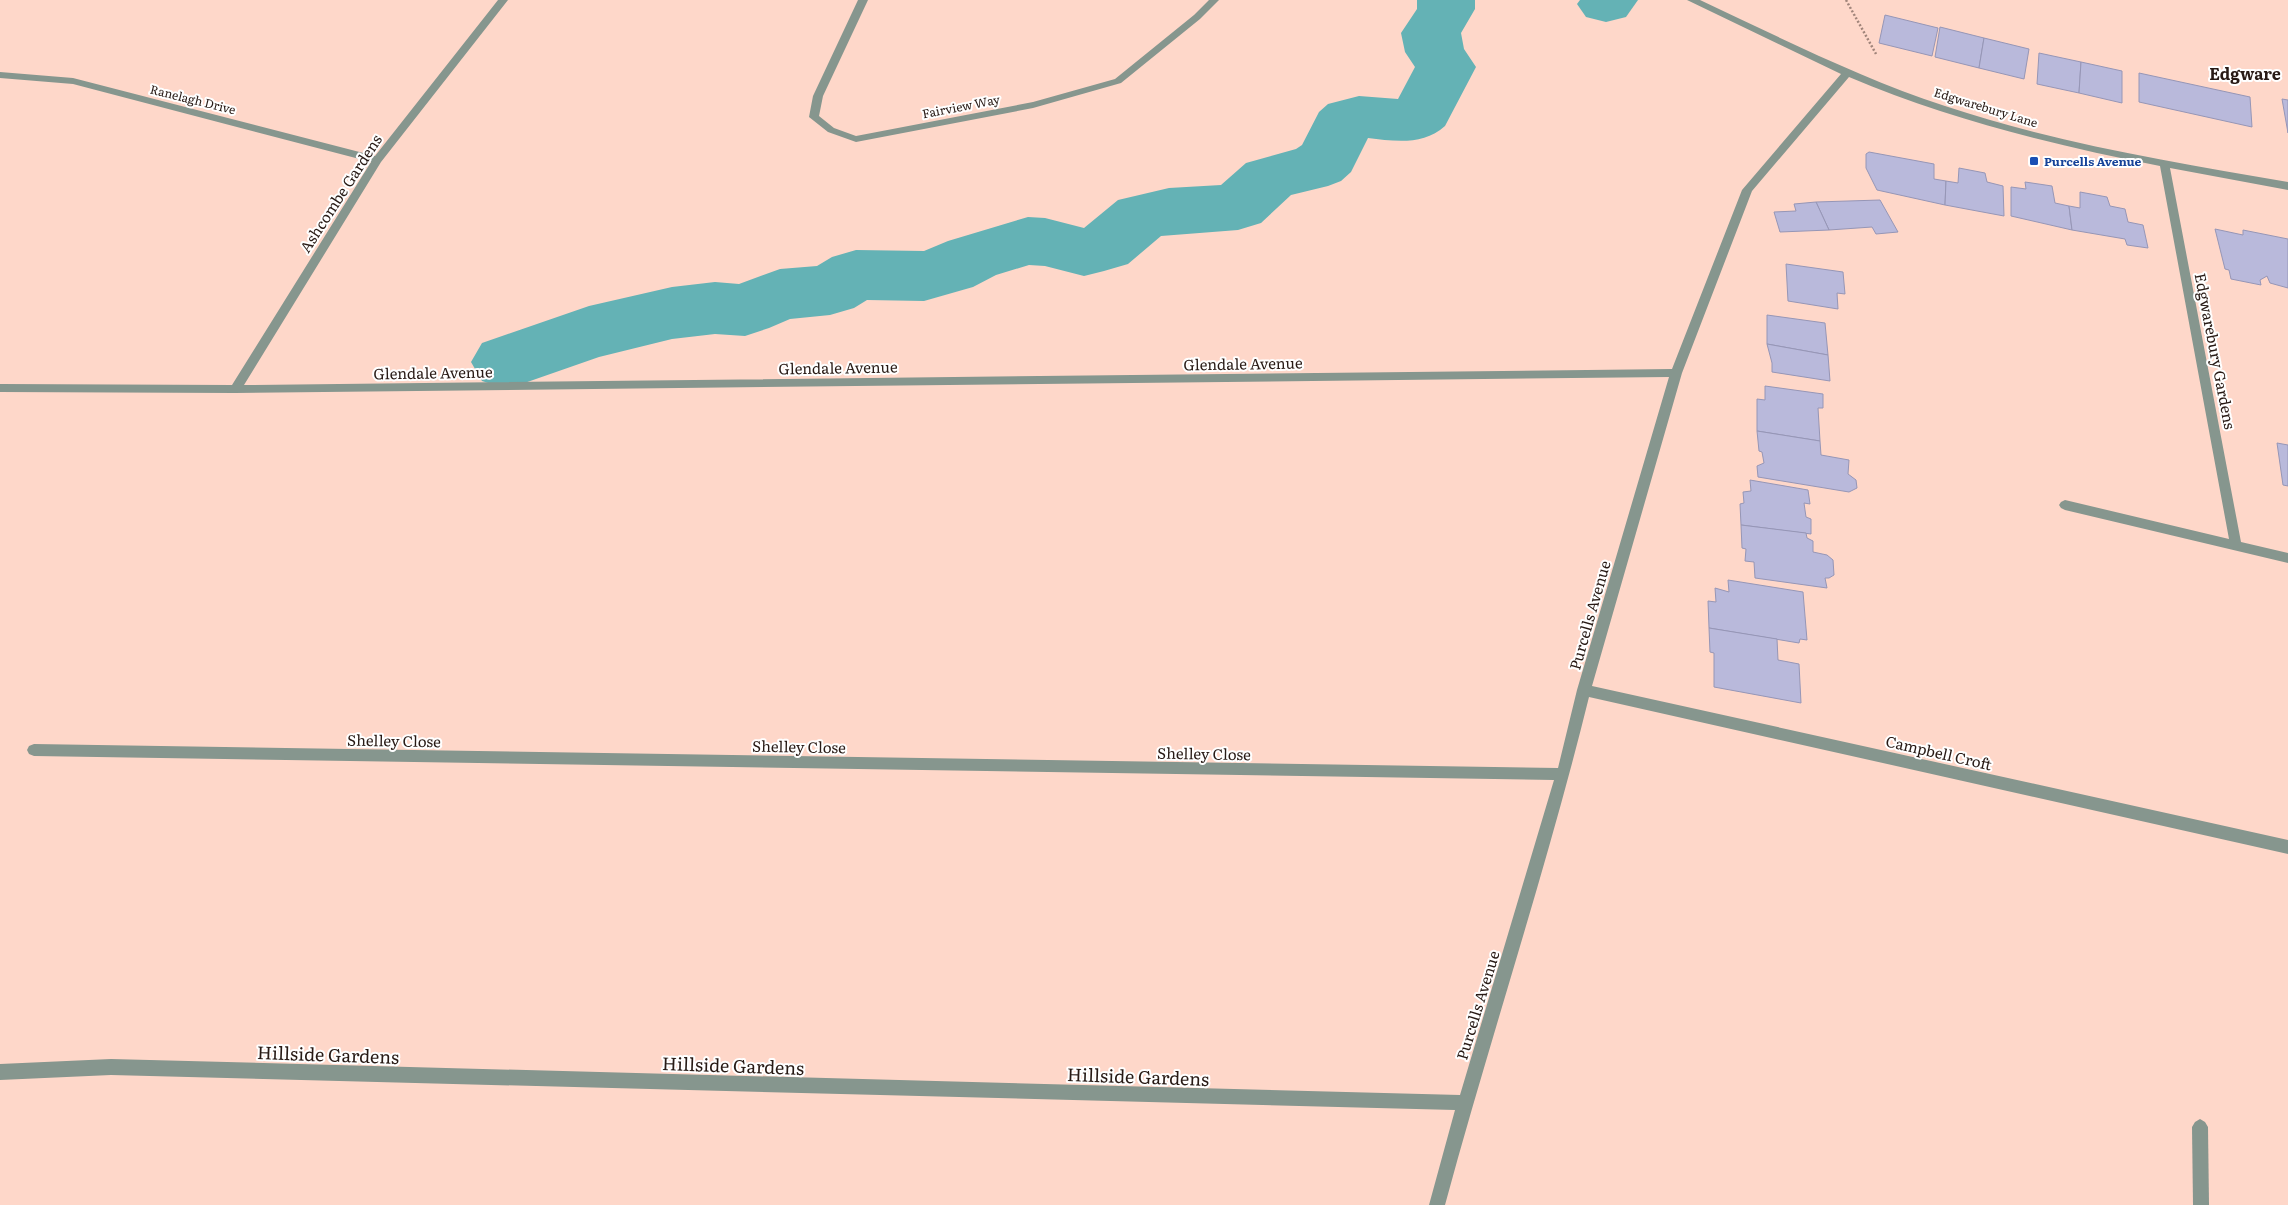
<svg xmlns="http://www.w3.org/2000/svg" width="2288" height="1205" font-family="Literata,serif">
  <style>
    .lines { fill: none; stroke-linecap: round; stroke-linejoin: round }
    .river { fill: #64b2b5; fill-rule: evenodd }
    .building { fill: #b9b9db; stroke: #9696b6 }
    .path { stroke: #a0847a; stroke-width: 2.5; stroke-dasharray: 2 2; stroke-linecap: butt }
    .street { fill: #86968e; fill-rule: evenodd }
    .transit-dot { fill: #1a4fb4; stroke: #fff; stroke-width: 2 }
    .labels { text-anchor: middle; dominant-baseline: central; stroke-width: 4; stroke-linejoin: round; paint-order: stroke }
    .far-street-label { font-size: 12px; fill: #281a15; stroke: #fff }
    .far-transit-label { font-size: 12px; font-weight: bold; fill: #164399; stroke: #fff; text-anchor: start }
    .street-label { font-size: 15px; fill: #281a15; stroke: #fff }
    .far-district-label { font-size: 16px; font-weight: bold; fill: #281a15; stroke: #fff }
    .near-street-label { font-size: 18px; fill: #281a15; stroke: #fff }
  </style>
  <rect width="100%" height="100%" fill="#fed7c9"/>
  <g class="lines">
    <g class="river">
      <path d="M1417 0H1475V9L1461 33 1464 49 1476 67 1445 126C1423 146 1394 141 1368 138L1351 172 1341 181 1328 186 1291 195 1261 223 1238 230 1161 236 1128 264 1104 271 1084 276 1045 266 1029 265 996 275 973 287 924 301 867 300 854 308 830 315 790 319 769 328 745 336 715 334 672 339 599 357 507 389 482 381 471 362 482 343 589 306 672 287 715 282 739 284 780 269 817 266 832 257 856 250 924 251 948 241 1028 217 1045 218 1084 228 1118 200 1169 188 1221 185 1246 163 1296 149 1302 145 1319 112 1328 104 1359 96 1398 99 1415 67 1405 52 1401 33 1417 9Z"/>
      <polygon points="1580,0 1638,0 1626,17 1606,22 1586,17 1577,4"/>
    </g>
  </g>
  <g class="building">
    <polygon points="1885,15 1938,28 1932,56 1879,43"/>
    <polygon points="1940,27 1984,38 1979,68 1935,57"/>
    <polygon points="1984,38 2029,49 2024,79 1979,68"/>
    <polygon points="2039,53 2081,62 2079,93 2037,84"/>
    <polygon points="2081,62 2122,71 2122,103 2079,93"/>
    <polygon points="2139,73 2250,97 2252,127 2139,102"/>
    <polygon points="2282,99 2288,100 2288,133"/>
    <polygon points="1869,152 1934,164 1934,179 1946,181 1945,205 1877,190 1866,168 1866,154"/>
    <polygon points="1959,168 1985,173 1987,182 2003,186 2004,216 1945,205 1946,181 1958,183"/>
    <polygon points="2025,182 2052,186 2055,203 2069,206 2072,230 2011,216 2011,187 2026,189"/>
    <polygon points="2080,192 2107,197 2110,206 2125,209 2128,222 2143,225 2148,248 2127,245 2125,239 2072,230 2069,206 2080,208"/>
    <polygon points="1880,200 1898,232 1876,234 1872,227 1829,230 1816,202"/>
    <polygon points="1816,202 1829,230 1780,232 1774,212 1796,211 1794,204"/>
    <polygon points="2215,229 2243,235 2243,230 2288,239 2288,288 2270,283 2267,276 2260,280 2261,285 2231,279 2229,270 2225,269"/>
    <polygon points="1786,264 1843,272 1845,294 1837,293 1838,309 1788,301"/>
    <polygon points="1767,315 1825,323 1828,355 1767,344"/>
    <polygon points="1767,344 1828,355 1830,381 1772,372 1772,363"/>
    <polygon points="1765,386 1823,394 1823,408 1818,408 1820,441 1757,431 1757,399 1765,400"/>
    <polygon points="1757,431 1820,441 1821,455 1849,460 1848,474 1856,480 1857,488 1849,492 1758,477 1757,466 1764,463 1762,452 1759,451"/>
    <polygon points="2277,443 2288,445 2288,486 2283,485"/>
    <polygon points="1750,480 1808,490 1810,504 1804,503 1806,517 1811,519 1811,534 1741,525 1740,504 1744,503 1743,492 1751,491"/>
    <polygon points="1741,525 1806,533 1807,538 1813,541 1813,552 1827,555 1833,560 1834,575 1829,578 1825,578 1827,588 1755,578 1754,562 1745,561 1746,549 1742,548"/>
    <polygon points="1728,580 1803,592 1807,640 1800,639 1799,643 1709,628 1708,601 1716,602 1715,588 1729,592"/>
    <polygon points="1709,628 1777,639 1778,660 1799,664 1801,703 1714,687 1714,653 1710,652"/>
  </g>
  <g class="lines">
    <polyline class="path" points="1846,0 1876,54"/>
    <g class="street">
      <path d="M498 0H508L381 162 244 385 1672 369 1742 190 1841 74 1687 0H1700C1781 38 1860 78 1945 106 2056 143 2173 162 2288 182V190L2170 168 2241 542 2288 553V563L2065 510 2061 508 2059 505 2061 502 2065 500 2229 539 2160 166C2054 145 1948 119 1849 77L1752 191 1682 373 1592 686 2288 840V854L1589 697C1547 868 1491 1035 1445 1205H1429L1455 1110 111 1075 0 1080V1064L111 1059 1460 1095 1554 780 34 756 29 754 27 750 29 746 34 744 1558 768 1577 690 1669 377 235 393 0 392V384L232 385 371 162 73 84 0 78V72L73 78 375 156Z"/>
      <polygon points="858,0 868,0 823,96 819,116 834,128 856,136 1033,102 1115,79 1194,15 1209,0 1219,0 1200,19 1121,83 1033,108 856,142 828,132 809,117 813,96"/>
      <polygon points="2200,1119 2205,1122 2208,1127 2209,1205 2193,1205 2192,1127 2195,1122"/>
    </g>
  </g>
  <rect class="transit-dot" x="2029" y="156" width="10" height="10" rx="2.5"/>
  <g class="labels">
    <g class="far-street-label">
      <text transform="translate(193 99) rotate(14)">Ranelagh Drive</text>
      <text transform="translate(961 106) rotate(-11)">Fairview Way</text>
      <text transform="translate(1986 107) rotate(17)">Edgwarebury Lane</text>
    </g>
    <g class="far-transit-label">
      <text x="2044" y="161">Purcells Avenue</text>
    </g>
    <g class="street-label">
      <text transform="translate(340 193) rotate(-57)">Ashcombe Gardens</text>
      <text transform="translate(2216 351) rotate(79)">Edgwarebury Gardens</text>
      <text transform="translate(1243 363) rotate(-1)">Glendale Avenue</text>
      <text transform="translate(838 367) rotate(-1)">Glendale Avenue</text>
      <text transform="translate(433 372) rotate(-1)">Glendale Avenue</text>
      <text transform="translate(1589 615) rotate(-74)">Purcells Avenue</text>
      <text transform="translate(394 740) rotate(1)">Shelley Close</text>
      <text transform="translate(799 746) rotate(1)">Shelley Close</text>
      <text transform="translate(1939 752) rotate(13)">Campbell Croft</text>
      <text transform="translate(1204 753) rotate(1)">Shelley Close</text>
      <text transform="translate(1477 1005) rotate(-73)">Purcells Avenue</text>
    </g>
    <g class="far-district-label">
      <text x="2245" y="73">Edgware</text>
    </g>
    <g class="near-street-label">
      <text transform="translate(328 1054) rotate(2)">Hillside Gardens</text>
      <text transform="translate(733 1065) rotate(2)">Hillside Gardens</text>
      <text transform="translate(1138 1076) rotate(2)">Hillside Gardens</text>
    </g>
  </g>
</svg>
